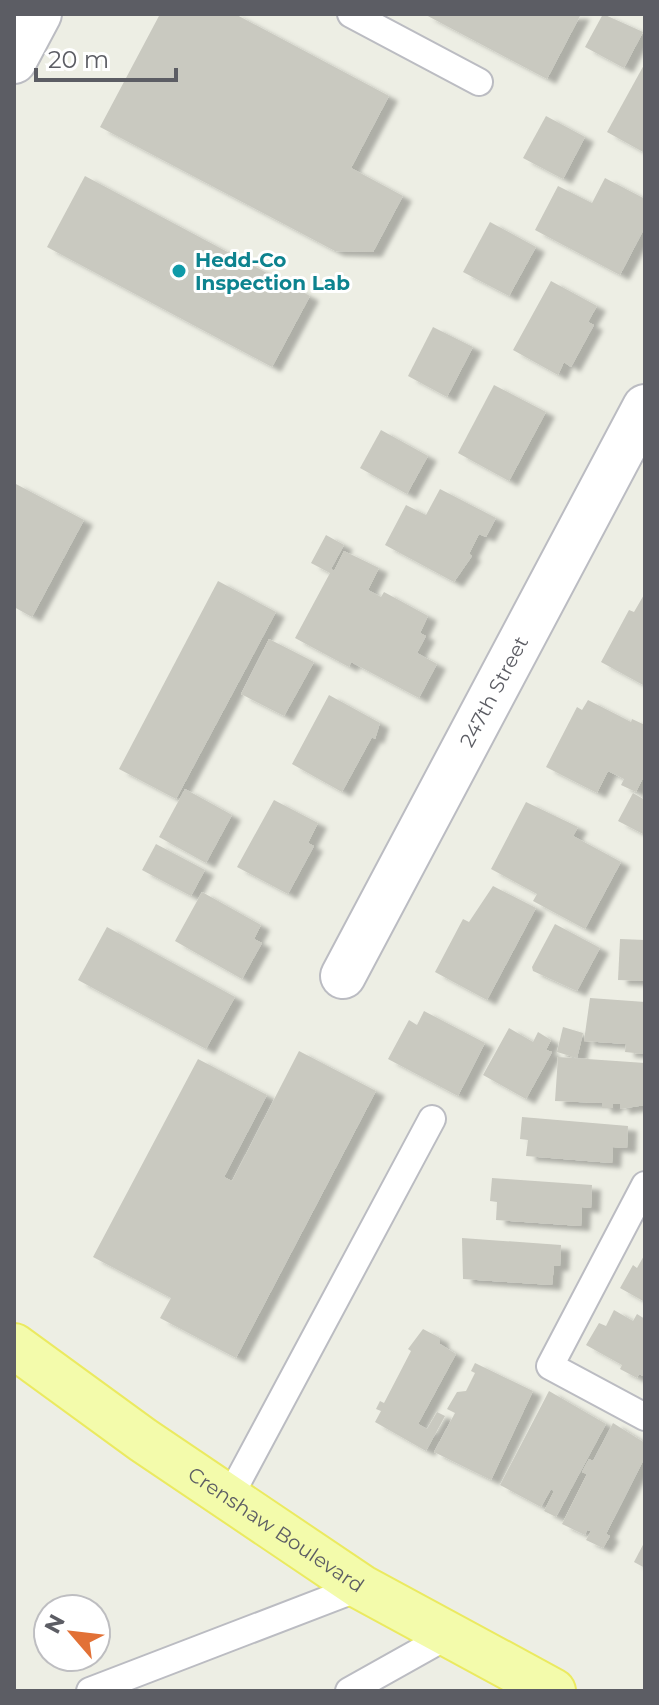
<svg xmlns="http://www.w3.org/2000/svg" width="659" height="1705" font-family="Montserrat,sans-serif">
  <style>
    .building { fill: #c9c9c0; filter: url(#shadow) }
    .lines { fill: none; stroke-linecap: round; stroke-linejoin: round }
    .service-casing { stroke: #bbbcc2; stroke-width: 30 }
    .minor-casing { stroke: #bbbcc2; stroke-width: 48 }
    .primary-casing { stroke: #ebea60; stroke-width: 48 }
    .service { stroke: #fff; stroke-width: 26 }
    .minor { stroke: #fff; stroke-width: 44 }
    .primary { stroke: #f3fbab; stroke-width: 44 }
    .culture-dot { fill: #0f9aa8; stroke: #fff; stroke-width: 3 }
    .labels { text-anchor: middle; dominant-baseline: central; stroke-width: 6; stroke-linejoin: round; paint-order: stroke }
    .culture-label { font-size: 20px; font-weight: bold; fill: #0d838f; stroke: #fff; text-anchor: start }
    .street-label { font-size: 20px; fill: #5c5d64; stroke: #fff }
  </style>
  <defs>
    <filter id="shadow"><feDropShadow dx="9" dy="5" stdDeviation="2" flood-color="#0004"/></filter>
  </defs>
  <rect width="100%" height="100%" fill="#edeee4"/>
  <g class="building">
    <polygon points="160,14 235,14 389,96 351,168 403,196 373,252 335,251 100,127"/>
    <polygon points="424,14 581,14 547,79"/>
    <polygon points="603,14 643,32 624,68 585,47"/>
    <polygon points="645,63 645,153 607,132"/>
    <polygon points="546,116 585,137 563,179 523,158"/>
    <polygon points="85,176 310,296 272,367 47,247"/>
    <polygon points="605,178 645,199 645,227 620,275 535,230 558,186 592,203"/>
    <polygon points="490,222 536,247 509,296 463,272"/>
    <polygon points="551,281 597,306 588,322 594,325 571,367 564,362 558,375 513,350"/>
    <polygon points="433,327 473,347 447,397 408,376"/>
    <polygon points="494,385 546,412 509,481 458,453"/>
    <polygon points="381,430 428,456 407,494 360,468"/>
    <polygon points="14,483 84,520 32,617 14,607"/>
    <polygon points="440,489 496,518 486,537 479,534 469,554 472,556 454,582 385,545 406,505 426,515"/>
    <polygon points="326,535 344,545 331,569 334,571 344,551 379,568 368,590 381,597 384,592 428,616 420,633 426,636 417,653 437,664 419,698 351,662 349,667 295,638 330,573 311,563"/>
    <polygon points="218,581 276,612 176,799 119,769"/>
    <polygon points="645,593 645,686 601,662 629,610 634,612"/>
    <polygon points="269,639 314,662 284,716 241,694"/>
    <polygon points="329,695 380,723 375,739 372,737 342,792 292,764"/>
    <polygon points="588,700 631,722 632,719 645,725 645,774 636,792 621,785 624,779 608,771 597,793 546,767 577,707 582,710"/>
    <polygon points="185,789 232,815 206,863 159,837"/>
    <polygon points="633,793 645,800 645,835 618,821"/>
    <polygon points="274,800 318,823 308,843 314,846 288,894 237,867"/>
    <polygon points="526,802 578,827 573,836 621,862 585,929 533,901 537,894 491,869"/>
    <polygon points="156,844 205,870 191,896 142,870"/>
    <polygon points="493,886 536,908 487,1000 435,972 463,919 469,922"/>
    <polygon points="202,892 261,925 254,939 262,943 242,979 175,941"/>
    <polygon points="555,924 600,948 577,991 533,971 532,967"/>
    <polygon points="107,927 235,997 206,1049 78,980"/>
    <polygon points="620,939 645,940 645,981 618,980"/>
    <polygon points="590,998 645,1002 645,1054 625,1052 626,1044 584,1041"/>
    <polygon points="424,1011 485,1043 458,1096 388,1059 409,1020 417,1025"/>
    <polygon points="563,1027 583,1033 577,1058 557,1052"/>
    <polygon points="509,1028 533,1042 538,1032 551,1040 546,1050 552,1052 526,1099 483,1075"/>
    <polygon points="299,1051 376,1091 236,1358 160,1318 171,1298 93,1257 198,1059 267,1095 224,1177 232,1181"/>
    <polygon points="558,1057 645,1063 645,1105 620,1109 620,1104 613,1104 613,1108 602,1108 602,1103 555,1101"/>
    <polygon points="522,1117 628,1126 627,1148 613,1147 612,1163 526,1156 528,1140 520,1139"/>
    <polygon points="492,1178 592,1185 591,1208 582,1207 581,1226 496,1220 497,1202 490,1201"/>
    <polygon points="462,1238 561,1245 560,1266 554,1266 552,1285 463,1279"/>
    <polygon points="645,1254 645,1302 620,1288 633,1265 637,1268"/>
    <polygon points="614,1310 633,1321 637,1314 645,1319 645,1377 639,1374 637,1378 620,1369 622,1365 586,1345 599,1323 606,1326"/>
    <polygon points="423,1329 440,1338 440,1344 456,1354 418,1424 427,1429 437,1412 445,1416 426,1451 375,1422 381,1411 376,1409 380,1401 384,1403 411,1351 408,1349"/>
    <polygon points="475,1363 533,1391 491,1480 434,1452 455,1413 447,1409 457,1392 466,1391 475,1373 471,1371"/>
    <polygon points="549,1391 606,1424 556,1517 544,1511 554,1491 551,1489 541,1507 500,1485"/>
    <polygon points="613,1423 645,1443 645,1457 606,1534 610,1536 603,1548 586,1540 591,1531 587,1530 585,1535 562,1524 587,1474 582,1472 589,1459 593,1461"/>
    <polygon points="645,1541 645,1568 634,1562"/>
  </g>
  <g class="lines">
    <defs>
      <g id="service">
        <polyline points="351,14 479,82"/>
        <polyline points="645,1185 550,1366 645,1417"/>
        <polyline points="229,1498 432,1119"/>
        <polyline points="90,1691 361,1587"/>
        <polyline points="349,1691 449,1635"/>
      </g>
      <g id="minor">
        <polyline points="14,61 39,14"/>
        <path id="s1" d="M343 976 645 407"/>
      </g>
      <g id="primary">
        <path id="s2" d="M14 1346 143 1440 361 1587 553 1691"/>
      </g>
    </defs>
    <use href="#service" class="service-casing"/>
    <use href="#minor" class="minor-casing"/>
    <use href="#primary" class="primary-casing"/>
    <use href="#service" class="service"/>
    <use href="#minor" class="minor"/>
    <use href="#primary" class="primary"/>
  </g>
  <circle class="culture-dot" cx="179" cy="271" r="8"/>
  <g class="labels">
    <g class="culture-label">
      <text x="195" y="260">Hedd-Co<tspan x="195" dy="23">Inspection Lab</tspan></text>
    </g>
    <g class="street-label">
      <text stroke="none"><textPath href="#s1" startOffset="322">247th Street</textPath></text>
      <text stroke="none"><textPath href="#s2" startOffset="320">Crenshaw Boulevard</textPath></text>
    </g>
  </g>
  <rect width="659" height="1705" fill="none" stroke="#5c5d64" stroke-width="32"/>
  <g transform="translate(72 1633) rotate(298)"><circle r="38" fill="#ffffff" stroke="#bebec1" stroke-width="2"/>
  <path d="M0-6L14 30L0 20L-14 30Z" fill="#e27136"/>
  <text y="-12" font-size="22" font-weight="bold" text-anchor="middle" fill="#5c5d64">N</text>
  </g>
  <path d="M36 68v12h140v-12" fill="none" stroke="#5c5d64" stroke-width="4"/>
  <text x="48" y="68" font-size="24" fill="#5c5d64" stroke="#ffffff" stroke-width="6" paint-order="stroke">20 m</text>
</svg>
